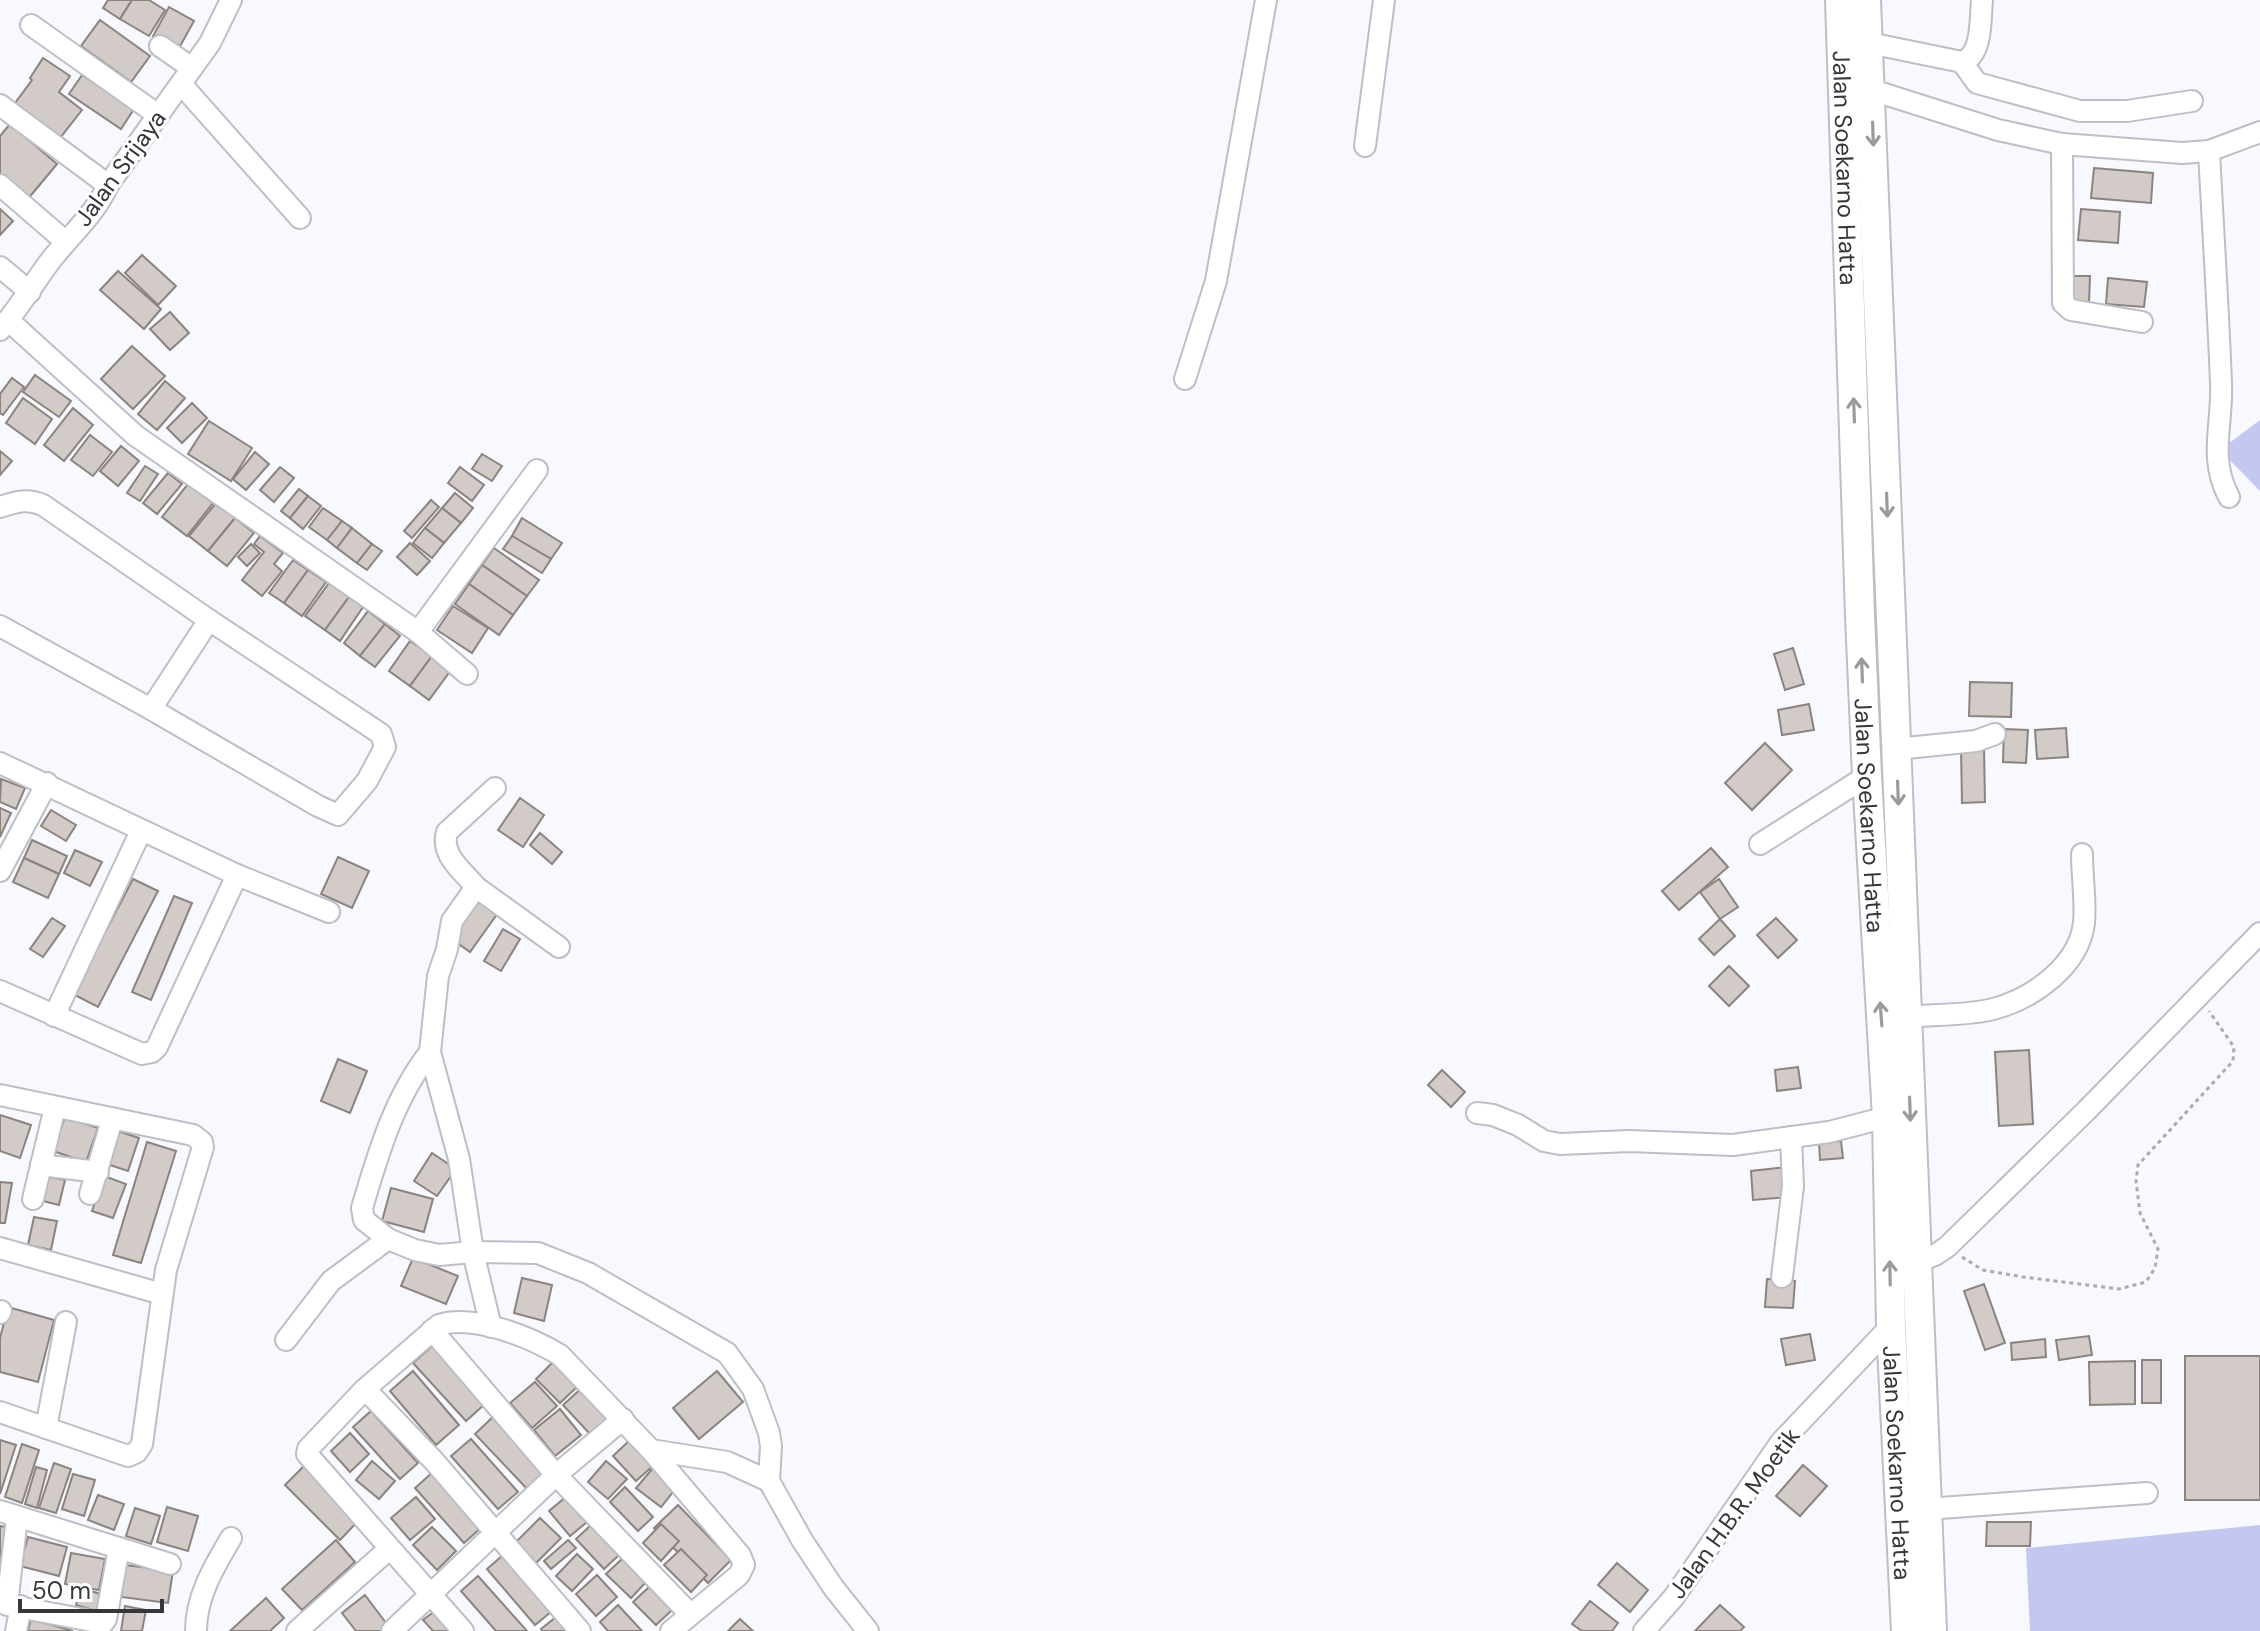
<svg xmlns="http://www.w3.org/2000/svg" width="2260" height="1631" font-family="'DM Sans',sans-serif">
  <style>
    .green { fill: #c4c8f1 }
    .building { fill: #d3cbc7; stroke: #8b837f; stroke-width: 2 }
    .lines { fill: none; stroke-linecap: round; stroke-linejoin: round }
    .minor-casing { stroke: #bdbec6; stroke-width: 24 }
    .highway-casing { stroke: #bdbec6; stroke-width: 32 }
    .path { stroke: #aaaaaf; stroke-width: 3; stroke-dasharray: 4 4; stroke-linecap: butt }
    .minor { stroke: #fff; stroke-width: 20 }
    .highway { stroke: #fff; stroke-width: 28 }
    .oneway { stroke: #9b9b9c }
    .labels { text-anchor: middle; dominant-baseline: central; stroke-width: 6; stroke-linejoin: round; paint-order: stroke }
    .street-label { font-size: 24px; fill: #37373a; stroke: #fff }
  </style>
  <rect width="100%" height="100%" fill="#f8f8ff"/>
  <g class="green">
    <polygon points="2260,420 2260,491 2220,450"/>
    <polygon points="2260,1525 2260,1631 2030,1631 2026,1548"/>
  </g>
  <g class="building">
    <polygon points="108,0 132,0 120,19 103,8"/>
    <polygon points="132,0 149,0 165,10 149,36 120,19"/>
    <polygon points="169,7 194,21 178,50 153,36"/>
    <polygon points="100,20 150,56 131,82 81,46"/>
    <polygon points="43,58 70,76 59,92 82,110 60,138 15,103 32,80 30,78"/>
    <polygon points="82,75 134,109 121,129 69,94"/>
    <polygon points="10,124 57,164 27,200 0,178 0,136"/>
    <polygon points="2094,168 2153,173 2151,203 2091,198"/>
    <polygon points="0,209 13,221 0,235"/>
    <polygon points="2081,209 2120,212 2118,243 2078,240"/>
    <polygon points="142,255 176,286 158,305 125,273"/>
    <polygon points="118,271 161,309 144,329 100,290"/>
    <polygon points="2069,276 2090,276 2089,303 2068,302"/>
    <polygon points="2108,278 2147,282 2144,307 2106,304"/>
    <polygon points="170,312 189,333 170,350 150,329"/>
    <polygon points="132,346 165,376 133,409 101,379"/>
    <polygon points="35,375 71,401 59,417 23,392"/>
    <polygon points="12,378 24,387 3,415 0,413 0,394"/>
    <polygon points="165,381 185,398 157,430 138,414"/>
    <polygon points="23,398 52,419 35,444 6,423"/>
    <polygon points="192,403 207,418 182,443 167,428"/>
    <polygon points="73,408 93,425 64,461 44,445"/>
    <polygon points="209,421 252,448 231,481 188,454"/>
    <polygon points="90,435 112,452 93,476 71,460"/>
    <polygon points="121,446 139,461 118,486 100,471"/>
    <polygon points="0,451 12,461 0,475"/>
    <polygon points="255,452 269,464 246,490 233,479"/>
    <polygon points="482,454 502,466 492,481 472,469"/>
    <polygon points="145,466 158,474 140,501 127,493"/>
    <polygon points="280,467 294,478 274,502 260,490"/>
    <polygon points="460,467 484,485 472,501 448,483"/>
    <polygon points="168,473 182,484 157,514 143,503"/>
    <polygon points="188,484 213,503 187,536 162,517"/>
    <polygon points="299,489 308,496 290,518 281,511"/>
    <polygon points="455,493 473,508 461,523 442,508"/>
    <polygon points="308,496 321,506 303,529 290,518"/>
    <polygon points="431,500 439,507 412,538 404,531"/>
    <polygon points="216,503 235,518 208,551 189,536"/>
    <polygon points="323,508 342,521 327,540 309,527"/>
    <polygon points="442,508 461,523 444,543 425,528"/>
    <polygon points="235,518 254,533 227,566 208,551"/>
    <polygon points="522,518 562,543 551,559 512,536"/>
    <polygon points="342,521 352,528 337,548 327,540"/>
    <polygon points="352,528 372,544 357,563 337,548"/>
    <polygon points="425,528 444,543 432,558 413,543"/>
    <polygon points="260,536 283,553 274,564 282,571 262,596 242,580 264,552 254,544"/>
    <polygon points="512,536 551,559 542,573 503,549"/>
    <polygon points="410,543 430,561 417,575 397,557"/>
    <polygon points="251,544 260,553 247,566 238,557"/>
    <polygon points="372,544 382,551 367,570 357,563"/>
    <polygon points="494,548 539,580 527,596 482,565"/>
    <polygon points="293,560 308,570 284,603 269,593"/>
    <polygon points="482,565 527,596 513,615 469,584"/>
    <polygon points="308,570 326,582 302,616 284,603"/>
    <polygon points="329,583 349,597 325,630 305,616"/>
    <polygon points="469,584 513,615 499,635 455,604"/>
    <polygon points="349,597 363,607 340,641 325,630"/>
    <polygon points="453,606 488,628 472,653 437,630"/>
    <polygon points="368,611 385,624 360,656 344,643"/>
    <polygon points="385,624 400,636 375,667 360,656"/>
    <polygon points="410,641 432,656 410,686 389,671"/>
    <polygon points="1793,648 1804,684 1785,690 1774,654"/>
    <polygon points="432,656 451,670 429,700 410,686"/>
    <polygon points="1970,682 2012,683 2011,717 1969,716"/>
    <polygon points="1809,704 1814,730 1782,735 1778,710"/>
    <polygon points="2066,728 2068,757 2037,759 2035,730"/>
    <polygon points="2004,729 2028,730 2026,763 2003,762"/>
    <polygon points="1765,743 1792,770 1752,810 1725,783"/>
    <polygon points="1984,747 1985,802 1962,803 1961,748"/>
    <polygon points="1,779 25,788 16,809 0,802"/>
    <polygon points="520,798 544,815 523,847 498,830"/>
    <polygon points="0,808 11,813 0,837"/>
    <polygon points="51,810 76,825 66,841 41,826"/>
    <polygon points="540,833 562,852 552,864 530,845"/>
    <polygon points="32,840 67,856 59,874 24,858"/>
    <polygon points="1711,848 1728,867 1679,910 1662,891"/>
    <polygon points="75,850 102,862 90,886 64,873"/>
    <polygon points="338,857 369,871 352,908 321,894"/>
    <polygon points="24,858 59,874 48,898 13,882"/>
    <polygon points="133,879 158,891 98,1007 73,994"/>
    <polygon points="1719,879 1738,907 1720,919 1700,892"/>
    <polygon points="174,896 192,903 151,1000 132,992"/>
    <polygon points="480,896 500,910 470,952 449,937"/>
    <polygon points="52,918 65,926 43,957 30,949"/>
    <polygon points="1776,918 1797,940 1778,958 1757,935"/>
    <polygon points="1720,919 1735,936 1714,955 1699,939"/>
    <polygon points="503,929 520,939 501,971 484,961"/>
    <polygon points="1729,966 1749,986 1729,1006 1709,986"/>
    <polygon points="2029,1050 2033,1124 1999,1126 1995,1052"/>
    <polygon points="338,1059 367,1071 350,1113 321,1101"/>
    <polygon points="1798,1067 1801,1088 1777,1091 1775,1070"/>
    <polygon points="1442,1070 1465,1092 1451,1107 1428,1085"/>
    <polygon points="0,1115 31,1125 20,1158 0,1151"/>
    <polygon points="65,1117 98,1128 86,1162 53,1151"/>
    <polygon points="118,1131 139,1138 128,1171 107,1164"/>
    <polygon points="1841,1141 1843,1158 1820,1160 1819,1142"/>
    <polygon points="147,1142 176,1151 141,1263 113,1255"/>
    <polygon points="432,1153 456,1169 437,1196 414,1181"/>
    <polygon points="1787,1167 1789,1197 1753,1200 1751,1171"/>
    <polygon points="45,1176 65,1180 59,1205 39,1200"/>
    <polygon points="104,1176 126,1184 113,1218 92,1211"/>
    <polygon points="0,1182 12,1183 5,1223 0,1223"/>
    <polygon points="391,1188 433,1199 424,1232 382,1221"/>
    <polygon points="34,1217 57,1221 51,1250 28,1245"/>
    <polygon points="413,1258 458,1276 446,1304 401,1286"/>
    <polygon points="522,1278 552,1285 544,1321 514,1313"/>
    <polygon points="1767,1279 1795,1281 1793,1308 1765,1307"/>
    <polygon points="1984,1284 2005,1343 1985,1350 1964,1291"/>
    <polygon points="8,1307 54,1320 38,1382 0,1372 0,1338"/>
    <polygon points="1810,1334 1815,1360 1786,1365 1781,1339"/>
    <polygon points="2089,1336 2092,1355 2059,1360 2056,1340"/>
    <polygon points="2045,1339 2046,1357 2012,1360 2011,1343"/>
    <polygon points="432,1346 485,1404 466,1421 413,1363"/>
    <rect x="2185" y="1356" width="75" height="144"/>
    <rect x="2142" y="1360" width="19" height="43"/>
    <polygon points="554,1361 579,1385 560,1403 536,1379"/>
    <polygon points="2135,1361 2135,1404 2090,1405 2089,1362"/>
    <polygon points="413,1371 459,1425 436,1445 390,1391"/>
    <polygon points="717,1371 743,1402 699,1439 673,1408"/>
    <polygon points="535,1382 557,1406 532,1428 510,1403"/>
    <polygon points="584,1386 611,1415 590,1434 563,1405"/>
    <polygon points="560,1409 581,1435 555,1456 534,1430"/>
    <polygon points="371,1411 418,1463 400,1479 353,1427"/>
    <polygon points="496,1414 551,1473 530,1492 475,1434"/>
    <polygon points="350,1433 369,1454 350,1472 331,1451"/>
    <polygon points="632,1438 655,1464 636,1481 613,1456"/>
    <polygon points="471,1439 518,1492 498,1509 451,1456"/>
    <polygon points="0,1440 16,1445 0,1494"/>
    <polygon points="22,1444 39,1450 22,1503 5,1497"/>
    <polygon points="372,1461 395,1481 379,1499 356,1480"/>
    <polygon points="606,1461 627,1479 608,1499 588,1482"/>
    <polygon points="54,1463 71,1469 56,1513 39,1508"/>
    <polygon points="305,1465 360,1519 340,1540 285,1485"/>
    <polygon points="1803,1465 1827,1486 1800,1516 1776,1496"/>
    <polygon points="36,1467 47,1470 37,1508 25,1504"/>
    <polygon points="653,1468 677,1487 661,1507 636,1488"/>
    <polygon points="433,1472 482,1527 464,1543 415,1488"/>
    <polygon points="73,1474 95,1480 84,1516 62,1509"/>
    <polygon points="625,1487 653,1517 638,1531 610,1502"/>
    <polygon points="98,1495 124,1504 114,1530 88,1520"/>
    <polygon points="416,1497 435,1519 410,1540 391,1518"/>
    <polygon points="566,1497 587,1522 570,1536 549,1511"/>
    <polygon points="678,1505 731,1560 708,1583 654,1528"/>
    <polygon points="167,1507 198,1516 188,1551 157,1542"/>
    <polygon points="135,1508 160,1516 151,1544 126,1536"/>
    <polygon points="540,1518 561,1538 536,1563 515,1543"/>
    <polygon points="1987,1522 2031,1522 2030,1546 1986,1546"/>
    <polygon points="661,1524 679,1541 661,1561 643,1543"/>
    <polygon points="591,1525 619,1555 604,1569 576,1539"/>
    <polygon points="0,1526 11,1528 5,1559 0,1558"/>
    <polygon points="432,1527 456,1551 437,1570 413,1545"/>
    <polygon points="28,1537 67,1547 59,1576 20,1566"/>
    <polygon points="336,1540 355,1562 302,1610 282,1589"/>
    <polygon points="568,1540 576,1548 551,1569 544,1561"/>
    <polygon points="681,1549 707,1575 691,1592 664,1565"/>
    <polygon points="71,1553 105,1559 99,1590 65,1584"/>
    <polygon points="577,1554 593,1569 572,1591 556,1576"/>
    <polygon points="502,1556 551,1612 535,1625 487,1569"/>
    <polygon points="623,1558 647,1581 631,1598 606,1574"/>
    <polygon points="1617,1563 1648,1590 1630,1612 1598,1585"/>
    <polygon points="125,1565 173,1571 168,1603 121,1597"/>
    <polygon points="597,1575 617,1597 596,1616 576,1594"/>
    <polygon points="478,1576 527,1631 496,1631 461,1591"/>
    <polygon points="649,1587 672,1610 656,1625 633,1602"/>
    <polygon points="80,1588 101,1594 96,1611 76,1605"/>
    <polygon points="365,1595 389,1627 384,1631 356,1631 342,1613"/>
    <polygon points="266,1598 284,1618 270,1631 230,1631"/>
    <polygon points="1590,1601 1618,1623 1612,1631 1582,1631 1572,1624"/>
    <polygon points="618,1605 642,1631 608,1631 600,1622"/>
    <polygon points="1720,1605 1744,1627 1740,1631 1695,1631"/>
    <polygon points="125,1606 146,1610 142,1631 121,1631"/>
    <polygon points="436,1610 454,1631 433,1631 423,1620"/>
    <polygon points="560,1614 574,1631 542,1631 541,1629"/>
    <polygon points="31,1619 73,1631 28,1631"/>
    <polygon points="740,1619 753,1631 728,1631"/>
  </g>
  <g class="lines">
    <defs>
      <g id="minor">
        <polyline points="31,25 158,115"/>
        <path d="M1869 43 1962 62C1983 55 1980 19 1982 0"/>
        <polyline points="160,46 192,68"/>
        <polyline points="1962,62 1977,83 2080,111 2127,111 2192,101"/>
        <polyline points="181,84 300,218"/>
        <polyline points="1872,90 1998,130 2062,144 2182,153 2209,151 2260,132"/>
        <polyline points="0,105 108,185"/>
        <polyline points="2062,144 2063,303 2071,310 2142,322"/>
        <polyline points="1365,146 1384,0"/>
        <path d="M2209 151C2213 229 2218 306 2221 383 2223 424 2208 458 2229 497"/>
        <polyline points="0,185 66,242"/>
        <polyline points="0,267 30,292"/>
        <polyline points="8,320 136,436 418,632 467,674"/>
        <path d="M0 330C18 309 32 286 48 264 67 238 95 215 108 185L210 43 231 0"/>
        <polyline points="1185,379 1216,281 1266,0"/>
        <path d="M0 507C16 502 27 498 43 505L209 620 151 709 0 626"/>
        <polyline points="418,632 537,470"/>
        <polyline points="151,709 318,806 338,815 367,781 385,747 381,734 209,620"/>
        <polyline points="1896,749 1976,741 1995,734"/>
        <polyline points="0,763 237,875 329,912"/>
        <polyline points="1760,844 1867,776"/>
        <polyline points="0,871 47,783"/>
        <path d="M476 887C462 870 440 855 447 832L495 788"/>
        <polyline points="0,991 142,1054 152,1052 157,1047 237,875"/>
        <polyline points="54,1016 141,831"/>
        <path d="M1906 1017C1934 1014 1966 1016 1993 1009 2032 999 2079 966 2084 923 2086 901 2082 877 2082 854"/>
        <path d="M430 1052C394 1098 378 1154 362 1208L364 1220 388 1239 415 1250 439 1255 473 1252 538 1253 588 1273 727 1353 753 1389 769 1433 771 1446 769 1481 802 1540 833 1587 868 1631"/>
        <polyline points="0,1095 193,1135 202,1142 203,1147 166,1270 142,1444 137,1452 128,1456 0,1412"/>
        <polyline points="1477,1113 1493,1115 1518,1125 1544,1141 1560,1144 1629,1141 1733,1145 1829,1132 1887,1117"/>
        <polyline points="41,1165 98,1172"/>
        <polyline points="90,1194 112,1120"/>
        <polyline points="33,1199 55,1107"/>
        <polyline points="0,1248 162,1294"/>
        <polyline points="1917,1262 1935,1255 1947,1247 2086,1111 2260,933"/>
        <polyline points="1782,1277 1793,1186 1791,1137"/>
        <polyline points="0,1313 1,1311"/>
        <polyline points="491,1327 473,1252 459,1159 430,1052 438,976 447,949 452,921 476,887 559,947"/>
        <polyline points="432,1330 556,1475 690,1614"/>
        <polyline points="286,1340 331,1281 388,1239"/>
        <polyline points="365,1389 434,1461 580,1631"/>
        <polyline points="46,1428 66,1322"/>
        <polyline points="651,1450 727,1462 769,1481"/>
        <polyline points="1926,1509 2147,1493"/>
        <polyline points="0,1511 170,1564"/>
        <polyline points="17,1517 7,1605 103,1623 106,1619 119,1548"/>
        <polyline points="16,1631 21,1606"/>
        <path d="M196 1631C196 1596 214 1567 231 1538"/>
        <polyline points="297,1631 389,1549"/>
        <polyline points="392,1631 556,1475 623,1419"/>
        <path d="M463 1631 307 1454 308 1449 365 1389 439 1325C474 1314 530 1337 560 1355L651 1450 740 1555 744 1565 739 1575 671 1631"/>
        <polyline points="1644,1631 1674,1597 1781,1442 1891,1326"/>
      </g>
      <g id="highway">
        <path id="s1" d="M1840 0 1860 616 1867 776 1887 1117 1891 1326 1906 1631"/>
        <polyline points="1866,0 1932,1631"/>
      </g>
    </defs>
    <use href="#minor" class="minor-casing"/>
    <use href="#highway" class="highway-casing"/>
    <polyline class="path" points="1962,1257 1983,1270 2023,1277 2119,1289 2146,1282 2155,1268 2158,1249 2140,1213 2136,1181 2138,1165 2233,1061 2234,1047 2209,1011"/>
    <use href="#minor" class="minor"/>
    <use href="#highway" class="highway"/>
  </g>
  <defs><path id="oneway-shaft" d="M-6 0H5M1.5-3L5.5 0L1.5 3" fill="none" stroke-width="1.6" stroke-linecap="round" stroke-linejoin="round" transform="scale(2)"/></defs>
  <g class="oneway">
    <use href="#oneway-shaft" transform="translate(1873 134) rotate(88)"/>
    <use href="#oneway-shaft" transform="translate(1854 410) rotate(-92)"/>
    <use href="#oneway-shaft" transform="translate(1887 505) rotate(88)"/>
    <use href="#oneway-shaft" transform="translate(1862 670) rotate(-92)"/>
    <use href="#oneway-shaft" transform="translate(1898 793) rotate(88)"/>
    <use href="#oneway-shaft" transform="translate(1881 1014) rotate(-94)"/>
    <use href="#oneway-shaft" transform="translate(1910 1109) rotate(88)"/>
    <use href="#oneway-shaft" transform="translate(1890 1273) rotate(-91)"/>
  </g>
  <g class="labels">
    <g class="street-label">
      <text transform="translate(120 168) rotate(-54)">Jalan Srijaya</text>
      <text stroke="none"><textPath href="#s1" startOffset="168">Jalan Soekarno Hatta</textPath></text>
      <text stroke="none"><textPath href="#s1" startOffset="816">Jalan Soekarno Hatta</textPath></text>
      <text stroke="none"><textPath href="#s1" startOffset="1464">Jalan Soekarno Hatta</textPath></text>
      <text transform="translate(1734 1513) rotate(-54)">Jalan H.B.R. Moetik</text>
    </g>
  </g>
  <path d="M20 1599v12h142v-12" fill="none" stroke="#37373a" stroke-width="4"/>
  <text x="32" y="1599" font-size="24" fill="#37373a" stroke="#ffffff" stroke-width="6" paint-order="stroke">50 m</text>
</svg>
